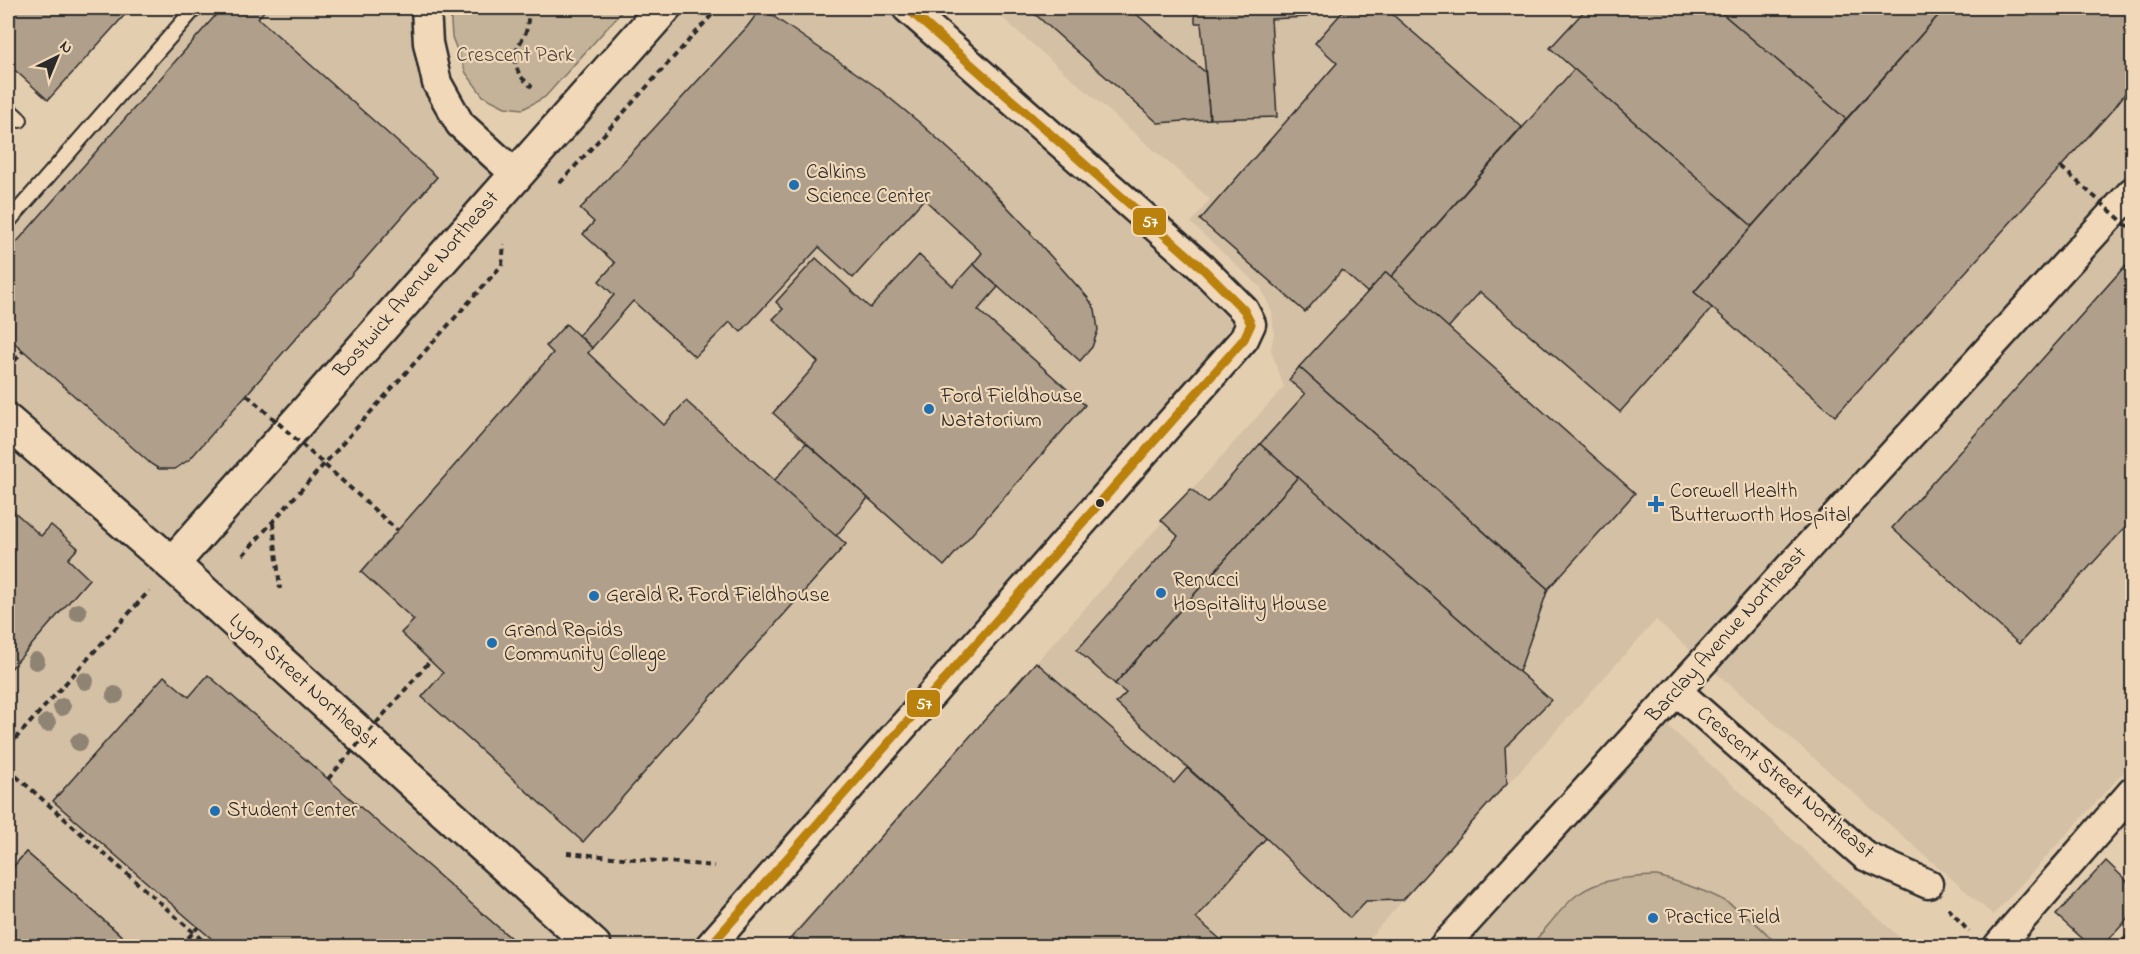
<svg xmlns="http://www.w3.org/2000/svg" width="2140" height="954" font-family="'Indie Flower',sans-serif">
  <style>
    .built { fill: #d4c0a5 }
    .green { fill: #c5b399; stroke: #786f62; stroke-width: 1.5 }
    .building { fill: #b0a08b; stroke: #2b2b2b; stroke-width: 1.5 }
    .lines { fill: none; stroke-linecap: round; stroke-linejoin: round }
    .lane-casing { stroke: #2b2b2b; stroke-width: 18 }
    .street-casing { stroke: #2b2b2b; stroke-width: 33 }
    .secondary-casing { stroke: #2b2b2b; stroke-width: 38 }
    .path { stroke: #2b2b2b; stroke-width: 4; stroke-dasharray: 6 4.5; stroke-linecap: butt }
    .lane { stroke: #f0d8b8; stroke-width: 14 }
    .street { stroke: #f0d8b8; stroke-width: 28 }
    .secondary { stroke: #f0d8b8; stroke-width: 33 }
    .path-bridge { stroke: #2b2b2b; stroke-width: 4; stroke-dasharray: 6 4.5; stroke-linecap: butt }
    .bus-1-casing { stroke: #f0d8b8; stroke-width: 14 }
    .bus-1 { stroke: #ba810d; stroke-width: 9 }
    .tree { fill: #8f8373 }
    .poi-dot { fill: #1f6fb2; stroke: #f0d8b8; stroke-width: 2 }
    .bus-dot { fill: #2b2b2b; stroke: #f0d8b8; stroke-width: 2 }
    .labels { text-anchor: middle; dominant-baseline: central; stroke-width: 4.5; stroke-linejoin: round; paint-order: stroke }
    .park-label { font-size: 21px; fill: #4a4641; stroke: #f0d8b8 }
    .poi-label { font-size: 21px; fill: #2b2b2b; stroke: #f0d8b8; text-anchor: start }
    .street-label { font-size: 21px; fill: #2b2b2b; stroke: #f0d8b8 }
    .line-badge { stroke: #f0d8b8; stroke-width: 2 }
    .badge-label { font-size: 16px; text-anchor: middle; font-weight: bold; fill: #fff }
  </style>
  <rect width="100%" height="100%" fill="#e4ceb0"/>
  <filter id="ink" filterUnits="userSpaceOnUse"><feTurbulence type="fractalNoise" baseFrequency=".0167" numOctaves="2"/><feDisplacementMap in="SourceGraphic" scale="12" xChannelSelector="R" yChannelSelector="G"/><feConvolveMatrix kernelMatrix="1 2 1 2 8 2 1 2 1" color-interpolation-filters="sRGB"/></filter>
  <g filter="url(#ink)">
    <g class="built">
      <polygon points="194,8 426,8 437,83 515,174 664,8 907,8 1249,317 710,946 8,946 8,222"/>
      <polygon points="991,8 2132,8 2132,763 1993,915 1656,620 1362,946 781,946 1284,387 1271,350 1274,333 1272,312 1261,288 1191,223 1210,199"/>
      <polygon points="1655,714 1909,946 1444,946"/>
    </g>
    <g class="green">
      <polygon points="450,8 625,8 545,97 523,109 505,107 483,96 466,73 452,37"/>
      <path d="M1657 876C1711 891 1741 903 1778 946H1530C1543 933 1563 905 1577 895 1600 878 1630 877 1657 876Z"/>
    </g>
    <g class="building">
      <polygon points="8,8 131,8 48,100 8,64"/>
      <polygon points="222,8 267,8 258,18 437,177 190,459 175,469 159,469 151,464 8,337 8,252"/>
      <polygon points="1028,8 1140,8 1135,13 1205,72 1210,119 1158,123"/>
      <polygon points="1195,8 1306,8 1307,17 1271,19 1277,117 1210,119 1201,23 1195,23"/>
      <polygon points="1346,8 1385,8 1522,127 1391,277 1386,272 1368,293 1342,270 1305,312 1200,220 1337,63 1315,43"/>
      <polygon points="1587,8 1716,8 1846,119 1752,226 1550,48"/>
      <polygon points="1716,8 1945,8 1846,119"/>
      <polygon points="1945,8 2132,8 2132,84 2115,107 1835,416 1694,292"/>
      <polygon points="764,10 875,86 920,123 972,170 1031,232 1030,233 1088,298 1095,309 1098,330 1092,347 1080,361 973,264 982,253 924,199 853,278 819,247 741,332 730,322 695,357 633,301 592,348 579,335 614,295 599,281 615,263 583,234 594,222 580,209 747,27 759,11"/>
      <polygon points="1574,69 1752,226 1694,292 1712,308 1620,412 1480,292 1448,328 1391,277"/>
      <polygon points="919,255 953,286 973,264 998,287 978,310 1085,405 944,566 773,413 818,362 773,319 783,309 776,302 816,258 870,308"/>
      <polygon points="2125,266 2132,274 2132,520 2019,644 1892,528"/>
      <polygon points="1386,272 1635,493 1548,589 1299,367"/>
      <polygon points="566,324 592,348 588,353 664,425 686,401 846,544 583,842 422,697 443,673 401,633 414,620 361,572 553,353 546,346"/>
      <polygon points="1299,367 1548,589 1519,672 1260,444 1305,394 1289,380"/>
      <polygon points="806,443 868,498 836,536 774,481"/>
      <polygon points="1260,444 1298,477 1115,684 1077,650 1178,536 1161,520 1191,489 1207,503"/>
      <polygon points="1298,477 1551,700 1505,747 1507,783 1403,900 1366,901 1350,918 1266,838 1116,703 1126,693 1115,684"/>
      <polygon points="8,506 41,536 51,525 78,548 68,559 89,579 8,672"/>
      <polygon points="1036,662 1174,783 1187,768 1266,838 1196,918 1228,946 784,946"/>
      <polygon points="208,675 328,779 520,946 220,946 53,801 164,676 189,697"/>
      <polygon points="26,852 133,946 8,946 8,873"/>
      <polygon points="26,852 133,946 8,946 8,873"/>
      <polygon points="2106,861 2132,886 2132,914 2103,946 2091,946 2056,915"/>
      <polygon points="2132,930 2132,946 2117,946"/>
    </g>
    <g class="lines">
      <defs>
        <g id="lane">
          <polyline points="8,109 20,120"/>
          <polyline points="8,222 195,8"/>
        </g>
        <g id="street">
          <polyline points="426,8 428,43 437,83 460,124 515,174"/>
          <polyline points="1677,691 1865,856 1928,884"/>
          <polyline points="710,946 1244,339 1251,324 1244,310 1200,266 907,8"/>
          <polyline points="1444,946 2132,192"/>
          <polyline points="1998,946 2132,792"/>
        </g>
        <g id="secondary">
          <polyline points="8,422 172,564 594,946"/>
          <polyline points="172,564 664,8"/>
        </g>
      </defs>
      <use href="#lane" class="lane-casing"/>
      <use href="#street" class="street-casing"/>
      <use href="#secondary" class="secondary-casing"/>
      <g class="path">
        <polyline points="530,8 526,32 516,51 515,64 520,76 532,87"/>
        <polyline points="560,183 718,8"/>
        <polyline points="8,369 23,351"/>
        <polyline points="273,523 280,589"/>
        <polyline points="243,555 502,265 504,244"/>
        <polyline points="8,747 149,591"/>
        <polyline points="8,769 209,946"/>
        <polyline points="567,853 714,866"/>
        <polyline points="1948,908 1969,932"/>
      </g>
      <use href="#lane" class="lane"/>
      <use href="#street" class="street"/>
      <use href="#secondary" class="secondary"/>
      <g class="path-bridge">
        <polyline points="2061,167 2132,230"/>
        <polyline points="247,395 397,530"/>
        <polyline points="328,779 430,661"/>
        <polyline points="181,946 198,927"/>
      </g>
      <defs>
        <polyline id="bus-1" points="710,946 1244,339 1251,324 1244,310 1200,266 907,8"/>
      </defs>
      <use href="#bus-1" class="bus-1-casing"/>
      <use href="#bus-1" class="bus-1"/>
    </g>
    <g class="tree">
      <circle cx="78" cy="612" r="9"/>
      <circle cx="36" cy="661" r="9"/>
      <circle cx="85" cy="681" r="9"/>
      <circle cx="115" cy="695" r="9"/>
      <circle cx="62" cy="707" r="9"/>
      <circle cx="47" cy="723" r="9"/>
      <circle cx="79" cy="742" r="9"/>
    </g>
  </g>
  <g class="poi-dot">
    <circle cx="794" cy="185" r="6"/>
    <circle cx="929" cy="409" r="6"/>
    <path d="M1653 495h6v6h6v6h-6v6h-6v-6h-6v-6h6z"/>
    <circle cx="1161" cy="593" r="6"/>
    <circle cx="594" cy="596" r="6"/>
    <circle cx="492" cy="643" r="6"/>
    <circle cx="215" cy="811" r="6"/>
    <circle cx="1653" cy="918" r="6"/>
  </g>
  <circle class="bus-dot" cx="1100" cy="503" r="5"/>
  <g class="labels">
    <g class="park-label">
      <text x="515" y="56">Crescent Park</text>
    </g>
    <g class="poi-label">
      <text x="806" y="173">Calkins<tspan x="806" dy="24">Science Center</tspan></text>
      <text x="941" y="397">Ford Fieldhouse<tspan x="941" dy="24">Natatorium</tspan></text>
      <text x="1670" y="492">Corewell Health<tspan x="1670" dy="24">Butterworth Hospital</tspan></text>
      <text x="1173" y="581">Renucci<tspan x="1173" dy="24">Hospitality House</tspan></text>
      <text x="606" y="596">Gerald R. Ford Fieldhouse</text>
      <text x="504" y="631">Grand Rapids<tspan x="504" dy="24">Community College</tspan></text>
      <text x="227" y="811">Student Center</text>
      <text x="1665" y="918">Practice Field</text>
    </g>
    <g class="street-label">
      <text transform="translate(417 285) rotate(-49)">Bostwick Avenue Northeast</text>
      <text transform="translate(1727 635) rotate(-48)">Barclay Avenue Northeast</text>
      <text transform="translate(303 682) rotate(42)">Lyon Street Northeast</text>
      <text transform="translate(1785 783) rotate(40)">Crescent Street Northeast</text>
    </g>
  </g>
  <g class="line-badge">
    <rect x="1132" y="207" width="35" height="29" rx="6" fill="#ba810d"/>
    <rect x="906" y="689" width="35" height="29" rx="6" fill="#ba810d"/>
  </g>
  <g class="badge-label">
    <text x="1150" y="227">57</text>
    <text x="924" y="709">57</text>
  </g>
  <rect width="2140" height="954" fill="none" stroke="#f0d8b8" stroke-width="30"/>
  <rect x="15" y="15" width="2110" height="924" fill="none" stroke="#2b2b2b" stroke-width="2" filter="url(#ink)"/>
  <g transform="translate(57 57) rotate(43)" stroke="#f0d8b8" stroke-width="4.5" paint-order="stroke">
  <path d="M0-4.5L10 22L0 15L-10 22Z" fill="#2b2b2b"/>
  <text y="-9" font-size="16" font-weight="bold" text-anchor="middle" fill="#2b2b2b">N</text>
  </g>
</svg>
